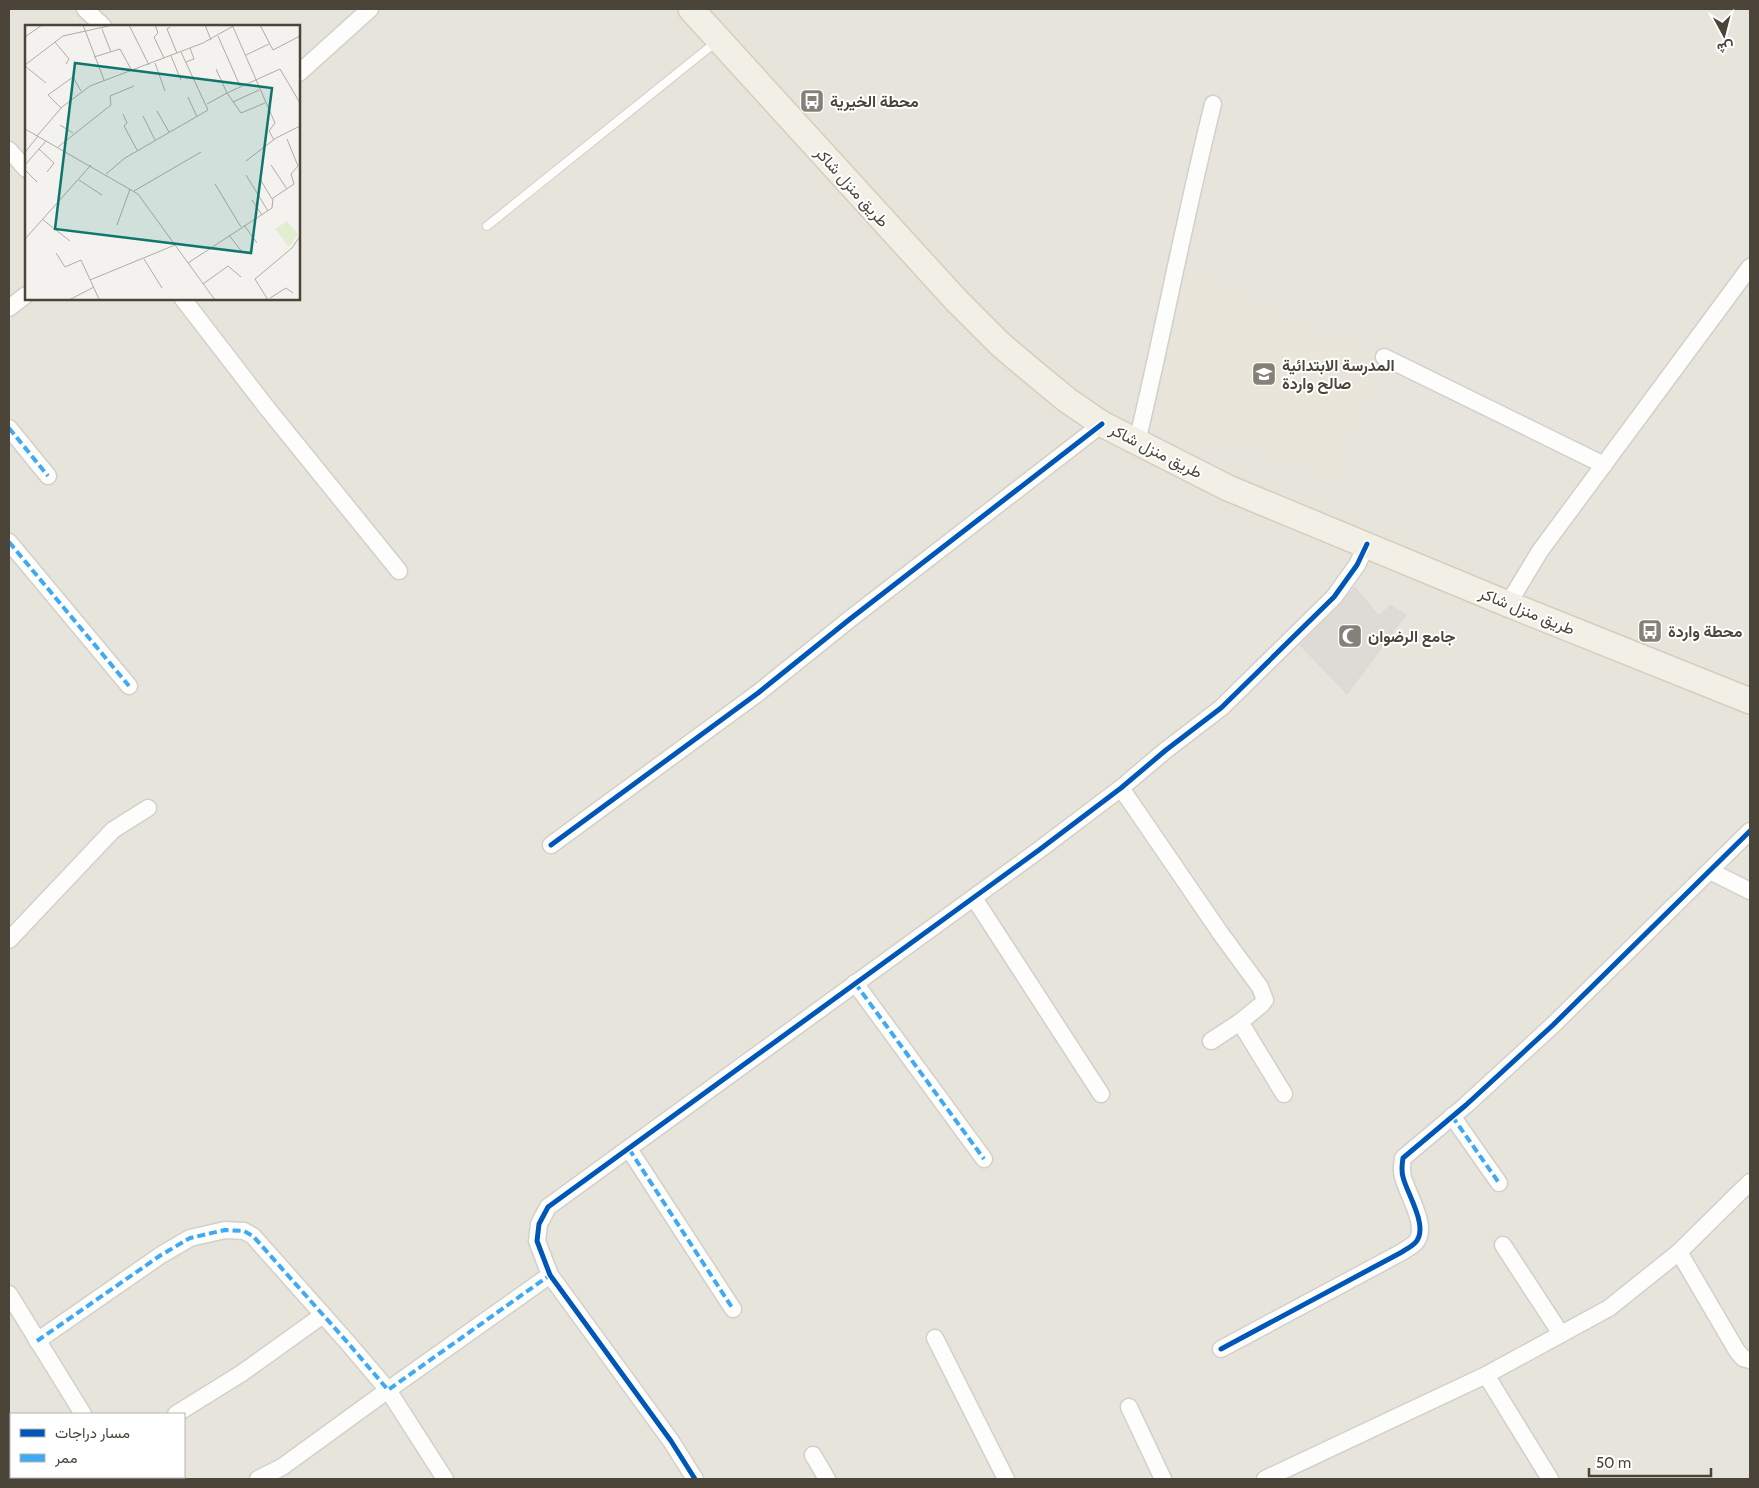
<svg xmlns="http://www.w3.org/2000/svg" width="1759" height="1488" font-family="Cabin,Vazirmatn,sans-serif">
  <style>
    .residential { fill: #e7e4dc; fill-rule: evenodd }
    .education { fill: #eae5da }
    .building { fill: #dedbd6; stroke: #dcd9d4 }
    .lines { fill: none; stroke-linecap: round; stroke-linejoin: round }
    .service-casing { stroke: #d2d0cb; stroke-width: 10 }
    .minor-casing { stroke: #d2d0cb; stroke-width: 19 }
    .primary-casing { stroke: #d6cebb; stroke-width: 28 }
    .service { stroke: #fdfdfc; stroke-width: 8 }
    .minor { stroke: #fdfdfc; stroke-width: 16 }
    .primary { stroke: #f2efe6; stroke-width: 25 }
    .quiet { stroke: #3fa9f5; stroke-width: 4; stroke-dasharray: 8 4; stroke-linecap: butt }
    .cycleway-casing { stroke: #fff; stroke-width: 8 }
    .cycleway { stroke: #0057b8; stroke-width: 5 }
    .labels { text-anchor: middle; dominant-baseline: central; stroke-width: 4; stroke-linejoin: round; paint-order: stroke }
    .poi-label { font-size: 16px; font-weight: bold; fill: #4b4439; stroke: #fff; text-anchor: start }
    .street-label { font-size: 16px; fill: #4b4439; stroke: #fff }
    .inset-road { fill: none; stroke: #b0aca6; stroke-width: 1 }
    .view { fill: #0f766e; fill-opacity: 0.15; stroke: #0f766e; stroke-width: 2.5 }
    .inset-edge { fill: none; stroke: #4b4439; stroke-width: 2.5 }
  </style>
  <rect width="100%" height="100%" fill="#f4f2ee"/>
  <path class="residential" d="M9 9H1750V1479H9ZM26 26H299V299H26ZM11 1414H184V1477H11Z"/>
  <polygon class="education" points="1187,271 1292,322 1364,350 1355,372 1370,377 1331,478 1239,441 1223,450 1156,421"/>
  <polygon class="building" points="1355,587 1379,616 1390,605 1406,615 1347,694 1300,645 1341,604"/>
  <g class="lines">
    <defs>
      <polyline id="service" points="487,226 716,42"/>
      <g id="minor">
        <polyline points="85,9 103,26"/>
        <polyline points="299,73 370,9"/>
        <polyline points="9,150 26,169"/>
        <polyline points="183,299 267,408 399,571"/>
        <polyline points="9,308 26,295"/>
        <polyline points="1384,357 1604,465"/>
        <polyline points="9,428 48,476"/>
        <path d="M1137 442C1164 329 1185 216 1213 104"/>
        <polyline points="9,542 129,686"/>
        <polyline points="1508,604 1540,551 1750,267"/>
        <polyline points="1121,788 1221,934 1260,987 1265,1000 1262,1004 1240,1022 1284,1094"/>
        <polyline points="551,845 758,693 850,619 1102,424"/>
        <polyline points="1710,871 1750,891"/>
        <polyline points="974,898 1101,1094"/>
        <polyline points="9,940 113,830 148,808"/>
        <polyline points="855,983 984,1159"/>
        <polyline points="1211,1041 1240,1022"/>
        <polyline points="1452,1116 1499,1183"/>
        <polyline points="629,1149 733,1309"/>
        <polyline points="1503,1245 1561,1334"/>
        <polyline points="1679,1252 1737,1351 1743,1358 1750,1360"/>
        <polyline points="9,1294 83,1414"/>
        <polyline points="935,1338 1006,1479"/>
        <polyline points="37,1341 161,1255 190,1238 225,1230 244,1231 253,1236 348,1343 388,1390 550,1275"/>
        <path d="M1221 1349 1402 1252C1406 1249 1411 1247 1415 1243 1430 1228 1407 1194 1403 1177 1401 1170 1402 1165 1403 1158L1466 1105 1553 1025 1750 831"/>
        <polyline points="1486,1375 1550,1479"/>
        <polyline points="1129,1407 1163,1479"/>
        <polyline points="176,1414 242,1373 323,1315"/>
        <polyline points="813,1455 827,1479"/>
        <polyline points="123,1477 124,1479"/>
        <polyline points="258,1479 282,1467 388,1390 445,1479"/>
        <polyline points="695,1479 671,1441 550,1275 537,1241 539,1224 548,1207 1039,850 1121,788 1166,750 1221,708 1334,597 1357,565 1367,544"/>
        <polyline points="1265,1479 1486,1375 1609,1308 1679,1252 1750,1182"/>
      </g>
      <polyline id="primary" points="691,9 956,300 1000,344 1033,372 1067,400 1102,424 1228,488 1508,604 1750,701"/>
    </defs>
    <use href="#service" class="service-casing"/>
    <use href="#minor" class="minor-casing"/>
    <use href="#primary" class="primary-casing"/>
    <use href="#service" class="service"/>
    <use href="#minor" class="minor"/>
    <use href="#primary" class="primary"/>
    <g class="quiet">
      <polyline points="9,428 48,476"/>
      <polyline points="9,542 129,686"/>
      <polyline points="855,983 984,1159"/>
      <polyline points="1452,1116 1499,1183"/>
      <polyline points="629,1149 733,1309"/>
      <polyline points="37,1341 161,1255 190,1238 225,1230 244,1231 253,1236 348,1343 388,1390 550,1275"/>
    </g>
    <defs>
      <g id="cycleway">
        <polyline points="551,845 758,693 850,619 1102,424"/>
        <path d="M1221 1349 1402 1252C1406 1249 1411 1247 1415 1243 1430 1228 1407 1194 1403 1177 1401 1170 1402 1165 1403 1158L1466 1105 1553 1025 1750 831"/>
        <polyline points="695,1479 671,1441 550,1275 537,1241 539,1224 548,1207 1039,850 1121,788 1166,750 1221,708 1334,597 1357,565 1367,544"/>
      </g>
    </defs>
    <use href="#cycleway" class="cycleway-casing"/>
    <use href="#cycleway" class="cycleway"/>
  </g>
  <defs>
    <symbol id="bus-square" viewBox="-11 -11 22 22"><rect x="-9" y="-9" width="18" height="18" rx="4" fill="#868178" stroke="#fff"/><path d="M-5-6H5V4H4V6H2V4H-2V6H-4V4H-5ZM-3.5-4V0h7V-4ZM-3.5 1.2v1.5H-2V1.2ZM2 1.2v1.5H3.5V1.2Z" fill="#fff"/></symbol>
    <symbol id="school-square" viewBox="-11 -11 22 22"><rect x="-9" y="-9" width="18" height="18" rx="4" fill="#868178" stroke="#fff"/><path d="M0-5L7-2L0 1L-7-2ZM-4 1L0 2.5L4 1V4Q0 6-4 4Z" fill="#fff"/></symbol>
    <symbol id="mosque-square" viewBox="-11 -11 22 22"><rect x="-9" y="-9" width="18" height="18" rx="4" fill="#868178" stroke="#fff"/><path d="M3.5-4.9A6 6 0 1 0 3.5 4.9A5 5 0 1 1 3.5-4.9Z" fill="#fff"/></symbol>
  </defs>
  <g fill-rule="evenodd">
    <use href="#bus-square" x="798" y="87" width="28" height="28"/>
    <use href="#school-square" x="1250" y="360" width="28" height="28"/>
    <use href="#bus-square" x="1636" y="617" width="28" height="28"/>
    <use href="#mosque-square" x="1336" y="622" width="28" height="28"/>
  </g>
  <g class="labels">
    <g class="poi-label">
      <text x="830" y="101">محطة الخيرية</text>
      <text x="1282" y="365">المدرسة الابتدائية<tspan x="1282" dy="18">صالح واردة</tspan></text>
      <text x="1668" y="631">محطة واردة</text>
      <text x="1368" y="636">جامع الرضوان</text>
    </g>
    <g class="street-label">
      <text transform="translate(852 187) rotate(48)">طريق منزل شاكر</text>
      <text transform="translate(1156 451) rotate(27)">طريق منزل شاكر</text>
      <text transform="translate(1527 611) rotate(22)">طريق منزل شاكر</text>
    </g>
  </g>
  <g transform="translate(25 25)">
    <rect width="275" height="275" fill="#f4f2ee"/>
    <path d="M262 196 273 209 264 222 250 204Z" fill="#e1eecf"/>
    <path class="inset-road" d="M58 0 79 55M104 0 124 40M130 0 133 8 129 12 139 33M180 0 186 15M235 0 248 25 275 11M145 2 142 4 152 28M208 2 250 98 244 106 249 115M77 4 86 27M193 11 215 61M0 12 17 0M30 17 44 34 41 39M221 30 244 19M146 31 156 55M69 32 95 24 107 46M161 37 169 34 165 23M130 38 140 66M0 40 38 11 88 0M0 41 21 58M191 44 202 68 255 44 275 78M163 72 172 92M208 77 234 65M182 79 202 68 216 88 240 78M36 83 23 70 48 52 56 66M132 86 144 107M98 89 102 98 99 101 112 125M118 91 130 115M35 100 48 108M0 104 113 169 190 275M12 111 37 82 65 61 178 18 210 0M33 122 86 80 85 71 109 61M14 124 29 138 22 147M1 126 13 111M221 136 251 113 275 101M0 140 21 116M246 140 262 164M0 145 12 157M81 149 100 133 183 85 156 27M221 150 243 186M235 154 247 174M54 155 77 170M190 159 216 202M109 166 176 127M227 175 237 190M17 194 45 216M92 200 105 164M219 200 232 218M204 210 217 227M0 214 66 140M31 228 40 242 56 235 74 274M119 234 137 263M163 238 247 183 248 173 269 159 266 149 273 141 262 114M65 255 150 220M178 259 203 241 216 252M245 273 261 263 268 268M44 275 69 262M243 275 230 254 267 223 275 211"/>
    <path class="view" d="M50 38 247 63 226 228 30 204Z"/>
    <rect width="275" height="275" class="inset-edge"/>
  </g>
  <rect width="1759" height="1488" fill="none" stroke="#4b4439" stroke-width="20"/>
  <rect x="10" y="1413" width="175" height="65" fill="#ffffff" stroke="#b7b4b0"/>
  <rect x="20" y="1429" width="25" height="8" fill="#0057b8" stroke="#b7b4b0"/>
  <text x="55" y="1438" font-size="15" fill="#4b4439">مسار دراجات</text>
  <rect x="20" y="1454" width="25" height="8" fill="#3fa9f5" stroke="#b7b4b0"/>
  <text x="55" y="1463" font-size="15" fill="#4b4439">ممر</text>
  <g transform="translate(1724 35) rotate(173)" stroke="#ffffff" stroke-width="4" paint-order="stroke">
  <path d="M0-4L9 19L0 12L-9 19Z" fill="#4b4439"/>
  <text y="-8" font-size="14" font-weight="bold" text-anchor="middle" fill="#4b4439">ش</text>
  </g>
  <path d="M1589 1468v8h122v-8" fill="none" stroke="#4b4439" stroke-width="2.5"/>
  <text x="1596" y="1468" font-size="15" fill="#4b4439" stroke="#ffffff" stroke-width="4" paint-order="stroke">50 m</text>
</svg>
